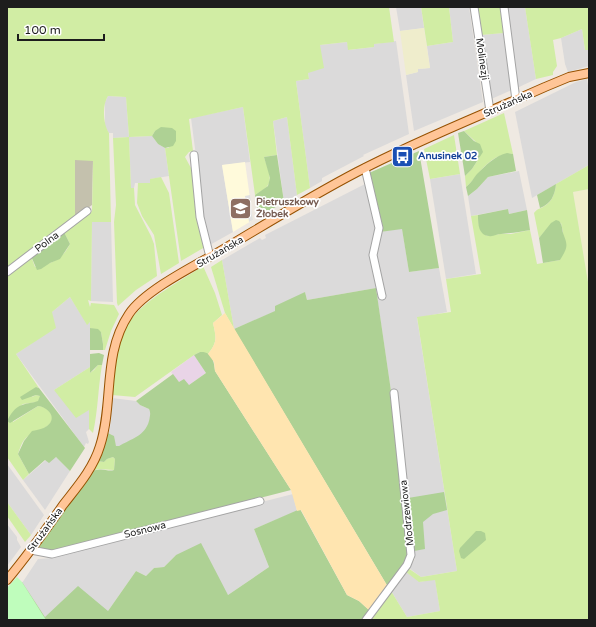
<svg xmlns="http://www.w3.org/2000/svg" width="596" height="627" font-family="'Varela Round',sans-serif">
  <style>
    .residential { fill: #dbdada }
    .industrial { fill: #e9d4e7 }
    .education { fill: #fffadb }
    .construction { fill: #c4c1ad }
    .farmland { fill: #efedcc }
    .grass { fill: #d1eda4 }
    .forest { fill: #aed194 }
    .sand { fill: #ffe5b0 }
    .park { fill: #bffdbc }
    .parking { fill: #e1e1e1 }
    .lines { fill: none; stroke-linecap: round; stroke-linejoin: round }
    .minor-casing { stroke: #a4a4a4; stroke-width: 9 }
    .major-casing { stroke: #965100; stroke-width: 10 }
    .minor { stroke: #fff; stroke-width: 7 }
    .major { stroke: #ffc597; stroke-width: 8 }
    .labels { text-anchor: middle; dominant-baseline: central; stroke-width: 3.5; stroke-linejoin: round; paint-order: stroke }
    .street-label { font-size: 10px; fill: #1d1d1d; stroke: #fff }
    .transit-label { font-size: 10px; font-weight: bold; fill: #164399; stroke: #fff; text-anchor: start }
    .education-label { font-size: 10px; font-weight: bold; fill: #785e54; stroke: #fff; text-anchor: start }
  </style>
  <rect width="100%" height="100%" fill="#efe9e2"/>
  <g class="residential">
    <polygon points="396,7 421,7 424,28 400,31"/>
    <polygon points="449,7 469,7 483,102 414,131 406,75 418,72 418,69 430,68 427,46 453,42"/>
    <polygon points="505,7 525,7 536,79 517,88"/>
    <polygon points="582,29 585,50 589,50 589,66 568,72 565,64 561,38"/>
    <polygon points="504,33 512,90 489,100 481,35"/>
    <polygon points="396,41 409,134 363,155 364,156 322,178 322,181 310,188 296,81 309,79 308,73 320,45 347,42 349,50 374,47 374,44"/>
    <polygon points="587,79 589,92 589,165 532,198 515,112 576,82"/>
    <polygon points="108,96 126,97 129,137 152,136 158,144 165,148 169,176 150,179 150,183 135,183 134,188 131,188 129,137 113,138 113,133 109,133 105,127 105,102"/>
    <polygon points="243,107 250,162 222,165 233,232 208,246 202,218 196,156 191,118"/>
    <polygon points="287,117 297,195 284,202 273,121"/>
    <polygon points="519,171 527,210 509,214 508,209 471,216 468,196 477,189 488,177"/>
    <polygon points="460,174 476,274 446,279 430,179"/>
    <polygon points="365,184 376,228 371,250 370,253 370,258 372,259 376,288 307,300 305,292 276,311 234,329 222,260 260,238 262,240 266,238 265,235"/>
    <polygon points="92,221 111,222 113,302 91,301"/>
    <polygon points="402,228 409,272 439,268 447,312 417,318 457,571 421,577 409,568 415,559 396,390 391,391 377,296 382,296 376,256 380,232"/>
    <polygon points="70,297 87,324 90,322 90,367 54,390 89,409 89,429 86,432 89,442 88,444 86,443 84,447 16,354 31,344 52,312"/>
    <polygon points="112,398 136,401 140,405 149,409 151,412 148,428 139,437 119,446 116,446 112,435 108,433 110,429"/>
    <polygon points="56,457 70,471 45,510 23,480 46,460"/>
    <polygon points="7,464 44,515 31,535 7,502"/>
    <polygon points="293,494 297,511 254,529 269,567 228,595 176,555 164,567 154,568 146,576 136,571 108,611 45,617 22,583 38,559 51,558 52,556"/>
    <polygon points="7,524 17,537 17,540 21,547 7,566"/>
    <polygon points="406,572 420,582 435,579 440,611 407,617 391,591 401,580"/>
  </g>
  <polygon class="industrial" points="194,355 206,373 189,385 179,382 171,372"/>
  <polygon class="education" points="245,162 253,220 233,232 222,165"/>
  <polygon class="construction" points="75,160 93,160 92,205 75,217"/>
  <g class="farmland">
    <polygon points="424,28 430,68 418,69 418,72 406,75 400,31"/>
    <polygon points="589,189 589,288 573,192"/>
  </g>
  <g class="grass">
    <path d="M7 7H389L394 42 374 44V47L348 50 347 42 320 45 324 68 308 73 309 79 296 81 310 188 297 195 287 117 273 121 277 155 264 157C266 164 273 178 268 185 266 189 259 192 255 195L243 107 189 119 193 151 189 152 185 157 191 168 193 171 205 247 181 261 165 148H169L155 131 152 136 129 137 131 188H134L135 205 151 236 154 244 157 276 136 290 118 306 117 303 114 222 116 205 113 138 129 137 126 97 108 96C102 105 103 124 109 133L111 222H92L91 301 88 300 90 307 91 303 114 305 119 314 111 331 105 350H103V344L101 332 90 328V322L87 325 70 297 52 312 56 328 16 354 39 388 36 387 32 397 36 395 40 396V398L38 402 23 404 15 410 13 422 38 406C44 406 48 409 51 414 58 426 34 432 27 437 22 441 20 448 18 454L29 474 23 480 7 457V273L31 256 35 267C52 263 61 261 70 244L64 232 92 211 93 161 75 160V217L7 270Z"/>
    <polygon points="421,7 449,7 453,42 427,46"/>
    <polygon points="477,7 501,7 504,33 481,35"/>
    <polygon points="525,7 589,7 589,50 585,50 582,29 561,38 553,40 557,66 553,72 553,75 536,79"/>
    <path d="M504 113 513 154C498 152 486 164 477 175 473 179 471 183 466 187L465 176 472 169 480 157 476 142 464 131Z"/>
    <polygon points="454,135 460,174 430,179 424,149"/>
    <path d="M589 165V189L573 192 589 288V620H368L391 591 407 617 440 611 435 580 419 582 406 572 408 568 421 577 457 571 417 317 451 312 446 279 481 274 471 216 478 215C478 224 479 231 487 236L500 234H511L530 230 537 264 560 260 563 232 561 223 553 222 539 238 534 213C537 209 539 209 543 207 552 202 555 194 556 184Z"/>
    <polygon points="161,177 169,193 179,263 161,274 154,235 142,216 137,203 138,183 150,183 150,179"/>
    <polygon points="222,260 234,329 225,313 211,267"/>
    <path d="M203 266 215 293 222 315 213 323C216 337 218 342 208 354L200 352 194 355 135 397 112 395C114 370 116 342 130 321 145 299 181 281 203 266Z"/>
    <path d="M98 365H102C98 388 98 411 93 433L89 429V410L76 418 54 390 90 367V373L94 370Z"/>
    <polygon points="113,457 115,459 114,470 98,469 93,471 98,461 104,462 107,459"/>
    <polygon points="7,502 31,535 25,542 7,516"/>
  </g>
  <g class="forest">
    <polygon points="161,127 172,128 176,131 176,141 173,146 165,148 158,144 152,136 155,131"/>
    <polygon points="464,131 474,141 480,144 483,152 472,169 465,176 458,133"/>
    <polygon points="419,151 439,268 409,272 402,229 380,232 369,173"/>
    <path d="M507 153 513 154 516 171 488 177 477 189 468 196 466 187C471 183 473 179 477 174 485 166 496 155 507 153Z"/>
    <polygon points="277,155 284,202 259,217 255,195 268,186 270,178 264,157"/>
    <path d="M556 184C555 195 551 204 540 208L537 195Z"/>
    <path d="M508 209 509 214 527 210 530 230C520 232 511 233 501 234 497 234 493 237 489 236 478 235 478 223 478 215Z"/>
    <path d="M556 220 559 221C562 224 562 228 563 233 568 246 568 247 560 260L543 263 539 238 551 223Z"/>
    <polygon points="64,232 70,244 60,259 50,263 41,269 37,270 31,256"/>
    <polygon points="376,288 391,391 409,558 388,587 234,329 275,311 275,306 305,292 307,300"/>
    <polygon points="90,328 98,329 101,332 103,344 103,350 90,350"/>
    <path d="M200 352C212 351 214 361 215 371L291 490 50 552 37 548 93 471C103 467 107 472 114 470L115 459 113 457 107 459 104 462 98 461 108 433 114 436 116 446H119C131 439 145 436 149 421 150 416 151 413 149 409L140 405 136 401 173 374 179 382 184 379 189 385 206 373 194 355Z"/>
    <polygon points="99,353 104,355 102,365 98,365 90,373 90,354"/>
    <path d="M36 387 39 388 85 448 70 471 56 457 49 463 45 460 29 474 18 454 24 441 32 431C37 430 43 429 47 426 58 418 48 407 38 406L10 423 7 421C10 415 15 407 22 405 27 403 33 403 38 401L40 396 36 395 22 400 20 397Z"/>
    <polygon points="444,492 447,510 433,514 423,522 425,549 414,551 408,498"/>
    <polygon points="300,509 347,595 359,601 370,611 363,620 16,620 7,599 22,582 45,617 78,586 108,611 136,571 146,576 154,568 164,567 176,555 201,543 228,595 269,567 254,529"/>
    <polygon points="476,531 481,531 485,533 486,540 464,559 461,558 459,551 460,548"/>
  </g>
  <path class="sand" d="M225 313 388 587 370 611 359 601 347 595 301 510 297 511 291 490 215 371 214 362 208 354C218 342 216 337 213 323Z"/>
  <polygon class="park" points="17,577 22,582 46,620 7,620 7,588"/>
  <polygon class="parking" points="250,195 253,220 249,222 245,196"/>
  <g class="lines">
    <defs>
      <g id="minor">
        <polyline points="474,7 490,111"/>
        <polyline points="504,7 516,100"/>
        <polyline points="194,155 200,217 210,257"/>
        <polyline points="365,168 379,228 373,255 382,296"/>
        <polyline points="7,272 87,211"/>
        <polyline points="31,550 52,554 260,501"/>
        <polyline points="366,620 407,565 411,555 394,393"/>
      </g>
      <path id="major" d="M7 580C27 556 45 531 63 505 77 487 93 469 100 446 114 403 102 354 129 314 145 290 196 265 222 250 266 224 311 196 357 172 418 140 482 115 545 87L569 77 589 73"/>
    </defs>
    <use href="#minor" class="minor-casing"/>
    <use href="#major" class="major-casing"/>
    <use href="#minor" class="minor"/>
    <use href="#major" class="major"/>
  </g>
  <defs>
    <symbol id="bus-square" viewBox="-11 -11 22 22"><rect x="-9" y="-9" width="18" height="18" rx="4" fill="#1a4fb4" stroke="#fff"/><path d="M-5-6H5V4H4V6H2V4H-2V6H-4V4H-5ZM-3.5-4V0h7V-4ZM-3.5 1.2v1.5H-2V1.2ZM2 1.2v1.5H3.5V1.2Z" fill="#fff"/></symbol>
    <symbol id="school-square" viewBox="-11 -11 22 22"><rect x="-9" y="-9" width="18" height="18" rx="4" fill="#8d6e63" stroke="#fff"/><path d="M0-5L7-2L0 1L-7-2ZM-4 1L0 2.5L4 1V4Q0 6-4 4Z" fill="#fff"/></symbol>
  </defs>
  <g fill-rule="evenodd">
    <use href="#bus-square" x="390" y="144" width="25" height="25"/>
    <use href="#school-square" x="228" y="196" width="25" height="25"/>
  </g>
  <g class="labels">
    <g class="street-label">
      <text transform="translate(482 59) rotate(82)">Molinezji</text>
      <text transform="translate(508 104) rotate(-24)">Strużańska</text>
      <text transform="translate(47 242) rotate(-37)">Polna</text>
      <text transform="translate(220 252) rotate(-30)">Strużańska</text>
      <text transform="translate(407 513) rotate(-96)">Modrzewiowa</text>
      <text transform="translate(45 530) rotate(-54)">Strużańska</text>
      <text transform="translate(145 530) rotate(-14)">Sosnowa</text>
    </g>
    <g class="transit-label">
      <text x="418" y="156">Anusinek 02</text>
    </g>
    <g class="education-label">
      <text x="256" y="202">Pietruszkowy<tspan x="256" dy="12">Żłobek</tspan></text>
    </g>
  </g>
  <rect width="596" height="627" fill="none" stroke="#1d1d1d" stroke-width="16"/>
  <path d="M18 34v6h86v-6" fill="none" stroke="#1d1d1d" stroke-width="2"/>
  <text x="24" y="34" font-size="12" fill="#1d1d1d" stroke="#ffffff" stroke-width="3" paint-order="stroke">100 m</text>
</svg>
